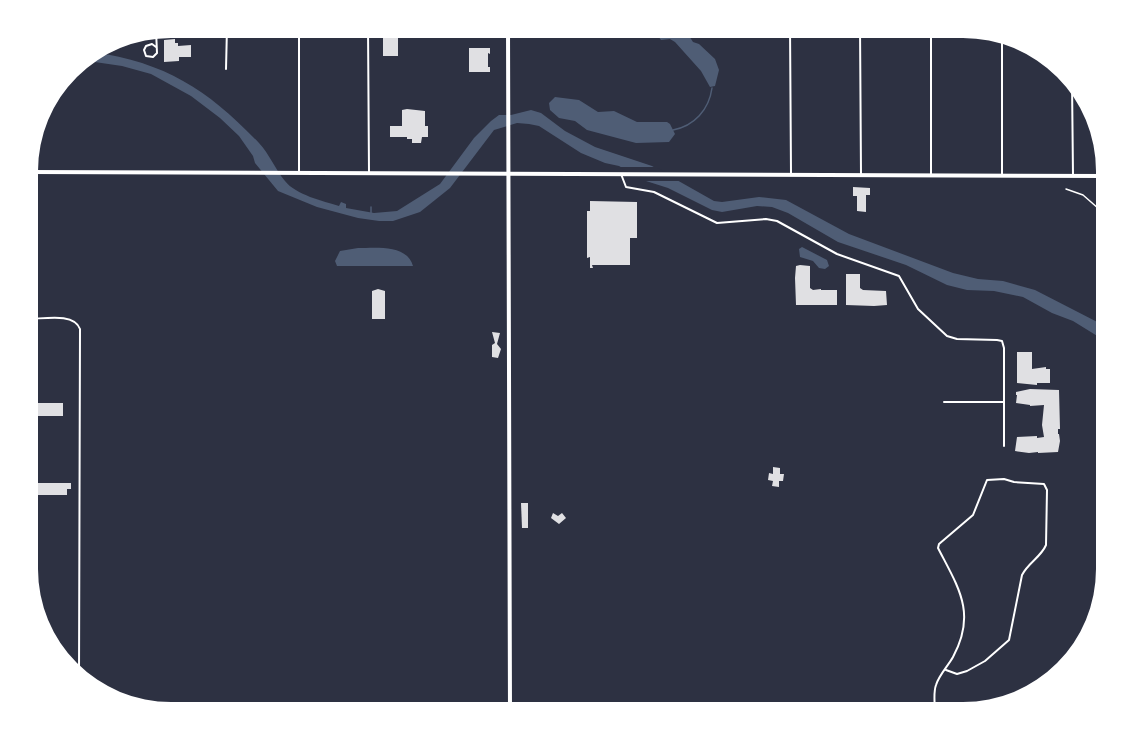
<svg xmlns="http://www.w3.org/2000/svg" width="1134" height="740" font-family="'Alegreya Sans',sans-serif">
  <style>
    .water { fill: #4f5d75 }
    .pier { fill: #2d3142 }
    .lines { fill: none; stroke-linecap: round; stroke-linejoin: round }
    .stream { stroke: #4f5d75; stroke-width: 1.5 }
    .building { fill: #e0e0e3 }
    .path { stroke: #fff; stroke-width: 1.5 }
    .minor { stroke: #fff; stroke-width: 2 }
    .secondary { stroke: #fff; stroke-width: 4 }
  </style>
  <rect width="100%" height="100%" fill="#2d3142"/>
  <g class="water">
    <polygon points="624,27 684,28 693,42 699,44 715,59 719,70 715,86 710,87 701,71 675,42 670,39 661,40 652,28 640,32"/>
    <path d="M93 52C167 63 208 90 259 143 270 155 275 169 285 181 296 195 323 201 339 206L341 202 346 204V208L374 213 397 211 440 184 474 138 491 121 499 115H511L531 110 541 113 565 131 595 147 652 166 714 201 722 202 759 197 786 200 849 234 953 273 978 279 1003 281 1035 290 1107 327V342L1073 321 1052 313 1023 297 994 291 967 290 947 285 906 265 838 242 788 213 772 207 757 206 722 212 712 210 668 188 646 181 619 166 605 163 581 153 539 126 529 124 517 123 494 130 450 188 420 212 393 221H379L358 218 317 207 278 191 255 163 253 156 239 136 220 118 191 96 151 74 122 66 81 60Z"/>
    <polygon points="555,97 579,100 598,112 614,111 637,122 667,122 670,124 675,134 669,142 636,143 587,130 575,121 559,118 550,110 549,103"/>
    <polygon points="802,247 827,260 829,266 825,269 819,268 813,261 800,257 799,249"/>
    <path d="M358 248C376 248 407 244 413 266H337L335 261 340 251Z"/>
  </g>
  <polygon class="pier" points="619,167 656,167 680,181 643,181"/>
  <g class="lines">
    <g class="stream">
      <path d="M673 130C694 126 709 110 712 88"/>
      <polyline points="371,214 371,207"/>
    </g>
  </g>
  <g class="building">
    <rect x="383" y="27" width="15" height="29"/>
    <polygon points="175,39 175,43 178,43 178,46 191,45 191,57 179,57 179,61 164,62 164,40"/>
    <polygon points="469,48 490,48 490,54 488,53 488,67 490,67 490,72 469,72"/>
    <polygon points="407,109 425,111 425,126 428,126 428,137 422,137 421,143 412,143 412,139 407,139 407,137 390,137 390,126 402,126 402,110"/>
    <polygon points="853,187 870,188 870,195 866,195 866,212 857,211 857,196 853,196"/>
    <polygon points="590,201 637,202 637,238 630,238 630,265 592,265 593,268 590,268 590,257 587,258 587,211 590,211"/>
    <polygon points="800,265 810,266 810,288 813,290 821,289 821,290 837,290 837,305 796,305 795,278 796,266"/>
    <polygon points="846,274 860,274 860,288 863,290 886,291 887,305 874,306 846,305"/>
    <polygon points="378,289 385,291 385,319 372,319 372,291"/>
    <polygon points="492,332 500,333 497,344 501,349 498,358 492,357 492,345 495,343"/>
    <polygon points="1017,352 1032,352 1032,369 1046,367 1046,369 1050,369 1050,383 1037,383 1037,385 1017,383"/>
    <polygon points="1030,389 1059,390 1060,429 1058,429 1058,434 1059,434 1060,441 1058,452 1038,453 1038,452 1029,453 1015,451 1017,437 1037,436 1037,438 1044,437 1042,425 1044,405 1030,406 1030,405 1016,403 1017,395 1016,395 1016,392"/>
    <rect x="38" y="403" width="25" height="13"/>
    <polygon points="773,467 780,468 780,474 784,474 783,481 779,481 779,487 772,486 773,481 768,480 769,473 773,474"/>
    <polygon points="28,483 71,483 71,489 67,489 67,495 28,495"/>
    <polygon points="521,503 528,503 528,528 522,528"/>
    <polygon points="553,513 558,516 562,513 566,518 559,524 551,518"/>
  </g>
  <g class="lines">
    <g class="path">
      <polyline points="1066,189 1083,195 1107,216"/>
      <polyline points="1107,231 1105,238 1107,243"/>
      <polyline points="1067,664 1093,620"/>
    </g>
    <g class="minor">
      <polyline points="299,27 299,173"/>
      <polyline points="368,27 369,173"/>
      <polyline points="718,27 725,34 989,35"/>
      <polyline points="790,27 791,174"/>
      <polyline points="860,27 861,175"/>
      <polyline points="192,33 368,33"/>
      <polyline points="156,47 152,44 146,46 144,50 146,56 153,57 157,53 156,30"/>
      <polyline points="226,69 227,27"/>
      <polyline points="1072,82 1073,176"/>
      <polyline points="621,174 626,187 654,192 717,223 766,219 777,221 837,254 899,276 918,309 947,336 957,339 997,340 1002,341 1004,348 1004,446"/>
      <polyline points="931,174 931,27"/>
      <polyline points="1002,176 1002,39"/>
      <path d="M28 319C43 319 74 312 80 329L79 676"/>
      <polyline points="944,402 1004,402"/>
      <path d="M935 713C935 704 933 693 936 685 939 675 948 666 953 657 977 613 958 587 938 548L939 544 973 515 987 480 1004 479 1014 482 1044 484 1047 490 1046 545C1041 557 1028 563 1022 575L1009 640 985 661 967 671 957 674 946 670"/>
    </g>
    <g class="secondary">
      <polyline points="508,27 510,713"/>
      <polyline points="28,172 1107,176"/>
    </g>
  </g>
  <path d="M0 0H1134V740H0ZM171 38H963A133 133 0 0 1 1096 171V569A133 133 0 0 1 963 702H171A133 133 0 0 1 38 569V171A133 133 0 0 1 171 38Z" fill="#fff" fill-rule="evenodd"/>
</svg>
